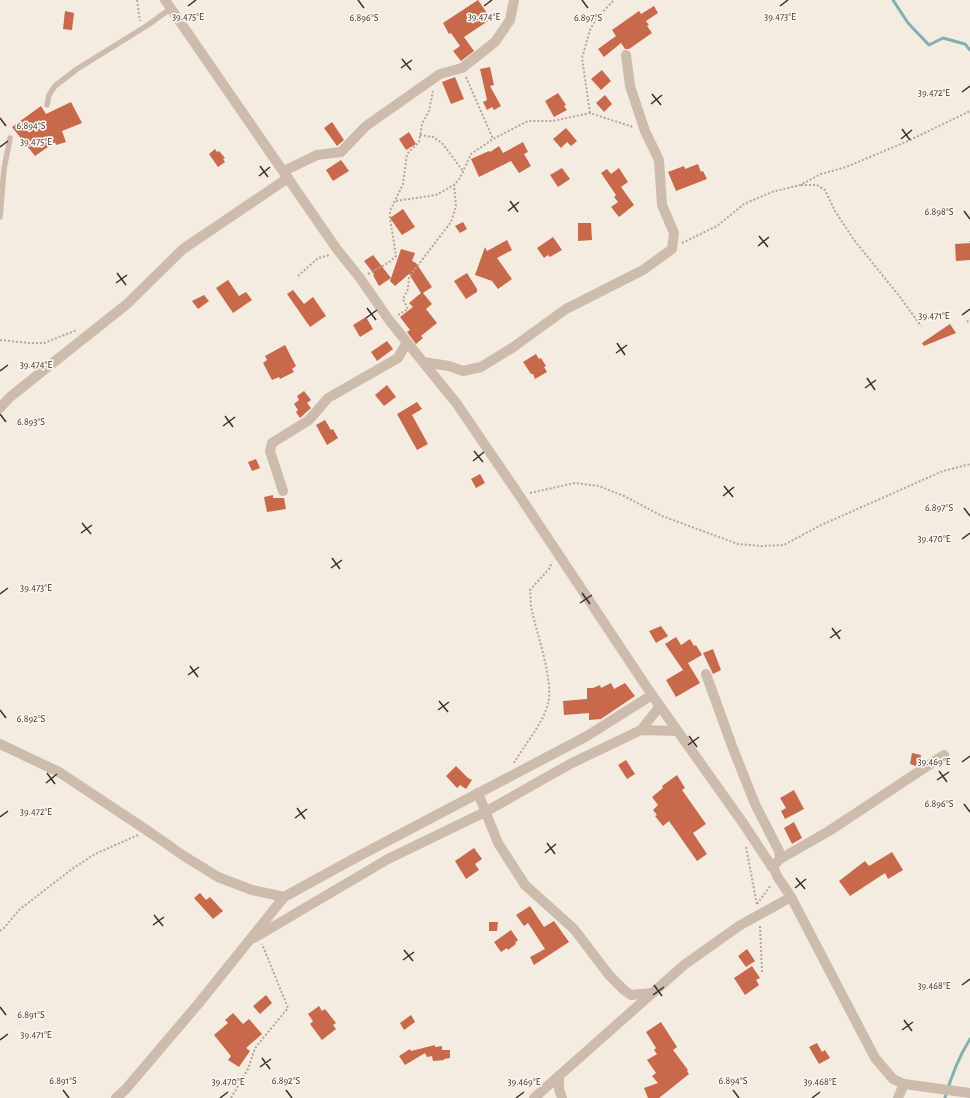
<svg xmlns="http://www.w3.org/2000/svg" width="970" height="1098" font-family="'Alegreya Sans',sans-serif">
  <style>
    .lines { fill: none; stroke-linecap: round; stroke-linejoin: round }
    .stream { stroke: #7fb0b2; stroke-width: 3 }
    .building { fill: #c8694b }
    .path { stroke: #b9a596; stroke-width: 2; stroke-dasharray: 2 2; stroke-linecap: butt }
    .service { stroke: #cdbbac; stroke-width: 5.5 }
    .minor { stroke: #cdbbac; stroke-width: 10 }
    .ticks { fill: none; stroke: #3b302b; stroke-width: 1.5 }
    .ticks-label { font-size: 10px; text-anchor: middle; fill: #3b302b; stroke: #fbf5ee; stroke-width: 3.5; stroke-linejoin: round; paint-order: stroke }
  </style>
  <rect width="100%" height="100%" fill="#f4ebe1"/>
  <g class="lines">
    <g class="stream">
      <polyline points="893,0 908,23 929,45 943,38 965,44 970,50"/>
      <path d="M945 1098C951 1077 958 1058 970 1039"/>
    </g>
  </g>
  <g class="building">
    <polygon points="478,0 491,19 464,37 474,51 461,61 453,51 460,46 451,33 449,34 443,23"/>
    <polygon points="654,6 658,13 646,21 649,25 647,26 652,33 629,49 625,49 621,43 604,57 598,49 616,36 612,30 639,11 641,14"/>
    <polygon points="65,11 74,13 72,30 63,29"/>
    <polygon points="490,67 494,85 490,86 501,106 494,110 492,107 487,110 483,102 487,100 480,69"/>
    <polygon points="602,70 611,81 601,90 591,79"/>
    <polygon points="455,77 464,99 451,104 442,82"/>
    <polygon points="558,93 566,105 564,106 567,110 554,117 545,101"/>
    <polygon points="605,95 612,104 604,112 596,103"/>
    <polygon points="71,102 82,123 62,131 66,142 56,145 55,142 35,156 12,127 41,106 46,114"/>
    <polygon points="332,122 344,140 337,146 324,128"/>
    <polygon points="566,128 577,141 571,146 567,142 561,148 553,139"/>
    <polygon points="409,132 416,144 406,150 399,139"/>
    <polygon points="523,142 528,152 524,154 531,166 519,173 511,161 479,177 471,159 489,151 490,152 499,146 503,153"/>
    <polygon points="215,149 217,152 219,151 225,158 223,159 225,162 218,167 209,154"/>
    <polygon points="341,160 349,171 333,181 326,170"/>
    <polygon points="698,164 701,172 703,171 707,179 676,191 668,172 684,166 685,169"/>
    <polygon points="562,168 570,179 558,187 550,175"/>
    <polygon points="619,168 628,182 621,187 634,205 619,217 611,207 618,202 614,197 616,195 601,173 607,169 611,174"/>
    <polygon points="403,209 415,227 402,235 390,218"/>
    <polygon points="463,222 467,229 460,233 455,226"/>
    <polygon points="578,223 591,223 592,240 578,241"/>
    <polygon points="553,237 562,250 550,257 548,255 544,258 537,248"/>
    <polygon points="507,240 512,250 497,258 512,279 498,289 492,281 475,275 485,247 487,251"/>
    <polygon points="970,243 970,260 956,261 955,244"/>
    <polygon points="401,249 415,253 412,261 416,263 432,287 423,293 432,304 426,309 437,323 421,336 423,338 416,344 407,332 410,330 400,317 413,307 409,303 421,293 409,274 395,286 390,281"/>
    <polygon points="373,255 391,278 379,286 373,275 374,274 364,261"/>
    <polygon points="467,273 477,289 477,292 466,299 454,281"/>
    <polygon points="228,280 239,296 246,292 252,300 233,313 216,288"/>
    <polygon points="293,290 304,304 313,297 326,316 310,327 287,294"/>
    <polygon points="204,295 209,301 198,309 192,301"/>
    <polygon points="366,317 373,329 360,337 353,325"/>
    <polygon points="950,324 956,333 924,346 922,343"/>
    <polygon points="387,341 393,349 377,361 371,352"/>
    <polygon points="285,345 296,366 292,369 294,372 280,379 279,377 272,380 263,363 267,360 265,356"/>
    <polygon points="536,354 539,359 541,358 546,366 544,367 547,372 535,379 533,374 531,374 523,362"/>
    <polygon points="387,385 396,397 384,406 375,395"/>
    <polygon points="304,391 311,400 307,403 311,408 300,418 296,412 298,410 294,404 299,400 297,396"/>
    <polygon points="417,402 422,409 412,415 428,444 417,450 397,414"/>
    <polygon points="325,420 331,430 333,429 338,438 327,445 316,425"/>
    <polygon points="256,459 260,468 252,471 248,462"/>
    <polygon points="480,474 485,483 476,488 471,479"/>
    <polygon points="273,495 273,498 284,498 286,509 267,512 264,497"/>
    <polygon points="661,626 668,636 656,643 649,631"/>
    <polygon points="676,637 681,645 690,639 694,646 696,645 702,655 688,663 700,683 676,697 666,680 683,670 665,644"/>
    <polygon points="713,649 721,670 713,674 703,653"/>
    <polygon points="611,683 614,689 625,683 635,696 601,719 589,720 589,713 564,715 563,701 587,699 587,688 593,688 600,685 601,688"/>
    <polygon points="912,753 921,755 920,763 916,766 910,764"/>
    <polygon points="626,760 635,774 627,779 618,765"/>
    <polygon points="456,766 468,778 472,780 466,789 460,785 457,788 446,776"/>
    <polygon points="677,775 685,788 682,790 706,824 693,833 707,854 697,861 669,821 663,826 655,816 657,815 653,810 658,805 652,797 663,788 662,786"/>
    <polygon points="794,790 804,809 785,819 781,811 786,808 780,798"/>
    <polygon points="794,822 802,838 792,844 784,828"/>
    <polygon points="474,848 482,859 475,864 479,870 466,879 455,861"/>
    <polygon points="892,852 903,870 888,879 885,873 850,896 839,881 865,861 869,866"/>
    <polygon points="200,893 206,900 210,897 223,911 213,919 194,898"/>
    <polygon points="530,906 544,927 554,921 569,942 534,965 530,957 545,949 528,923 524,926 516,915"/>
    <polygon points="489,922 498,922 497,931 489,931"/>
    <polygon points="511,930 518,940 515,943 516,944 508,950 507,948 501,952 494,942"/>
    <polygon points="747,949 755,961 746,967 738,956"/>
    <polygon points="752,966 760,978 756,980 759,985 745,995 734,978"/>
    <polygon points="266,995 272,1003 260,1014 253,1006"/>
    <polygon points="319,1006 322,1011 325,1009 336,1023 333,1025 336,1029 322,1040 310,1024 313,1021 308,1014"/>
    <polygon points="233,1013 243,1024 249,1019 262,1034 246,1048 250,1051 239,1067 228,1060 231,1056 214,1035 228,1023 225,1020"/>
    <polygon points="411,1015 415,1022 404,1030 400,1023"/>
    <polygon points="661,1022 677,1047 673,1050 688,1070 687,1071 689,1074 659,1098 648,1098 644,1088 658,1083 652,1076 656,1073 647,1060 657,1054 654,1050 656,1048 646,1032"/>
    <polygon points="817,1043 822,1052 825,1050 830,1058 819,1064 809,1047"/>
    <polygon points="435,1045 435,1047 442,1046 442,1050 450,1050 450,1058 444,1059 444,1060 433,1061 432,1056 427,1057 425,1053 405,1065 399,1056 410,1049 411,1051"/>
  </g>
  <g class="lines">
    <g class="path">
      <polyline points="137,0 140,21"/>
      <polyline points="466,77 493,139"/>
      <polyline points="590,113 582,58 590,30 596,19 614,0"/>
      <polyline points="420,135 433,137 442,143 463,171"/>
      <polyline points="801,185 817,185 825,190 835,211 854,240 900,297 921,326"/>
      <polyline points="396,201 436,195 454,185 460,178 471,154 493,139 528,121 553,121 590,113 633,127"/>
      <polyline points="970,242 970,241"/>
      <polyline points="682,243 717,226 744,204 772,192 800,185 821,174 846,167 908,141 970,111"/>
      <polyline points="368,274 388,263 396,256 390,218 390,211 403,184 407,154 419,142 422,124 429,111 433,91"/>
      <polyline points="298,276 318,258 330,255"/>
      <polyline points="398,315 408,309 403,299 408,289 409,277 451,222 456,206 454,185"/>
      <polyline points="967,322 970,319"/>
      <polyline points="0,340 29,343 44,343 77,330"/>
      <polyline points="530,493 575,483 599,486 624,496 662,516 738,544 761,546 784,545 819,526 943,471 970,464"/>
      <path d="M514 763C525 744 542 725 548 704 554 681 537 635 532 611 530 604 531 597 530 590L549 569 552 562"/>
      <polyline points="746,847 757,905"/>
      <polyline points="757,904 771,885"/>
      <polyline points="760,926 762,972"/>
      <polyline points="0,931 4,928 19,910 72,869 95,854 138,835"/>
      <polyline points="231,1098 248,1069 255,1048 288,1008 262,944"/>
    </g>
    <g class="service">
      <polyline points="47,105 49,95 55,86 77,69 148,25 170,9"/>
      <polyline points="0,217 4,169 10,138"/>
    </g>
    <g class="minor">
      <polyline points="165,0 336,248 360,278 389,320 457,404 519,495 652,695 743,823 772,867 773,866 777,876 791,897 875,1058 893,1079 904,1084 970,1093"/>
      <polyline points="284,171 317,155 341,152 366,126 440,74 462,68 495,42 510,20 514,0"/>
      <polyline points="423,362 449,366 463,371 481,367 512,348 566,309 643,270 672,249 674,233 662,205 659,160 645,131 630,86 626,55"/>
      <polyline points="0,408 10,397 127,304 183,249 288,178"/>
      <polyline points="283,491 270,451 272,443 309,420 328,398 398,358 407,342"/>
      <polyline points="706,674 732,746 755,804 779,851 780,859 772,867"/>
      <polyline points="641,730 660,706"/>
      <polyline points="0,744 59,772 148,831 184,856 218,877 252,890 284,897"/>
      <polyline points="478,793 498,843 525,885 574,929 609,975 624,990 631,995 652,993"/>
      <polyline points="780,859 829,831 944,755"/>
      <polyline points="254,938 388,859 485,812 572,763 641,730 677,731"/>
      <polyline points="559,1077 559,1089 562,1098"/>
      <polyline points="116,1098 125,1090 199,1003 284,897 357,857 587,736 652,695"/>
      <polyline points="534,1098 684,965 739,926 791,897"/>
      <polyline points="898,1098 904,1084"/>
    </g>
  </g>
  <path class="ticks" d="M358 0 364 8M582 0 588 8M188 6 196 0M484 6 492 0M780 6 788 0M402 59 411 70M401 68 412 60M962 92 970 86M652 94 661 105M651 104 662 95M0 118 6 126M902 129 910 140M901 139 912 130M0 147 8 141M260 166 268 177M259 176 270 167M510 201 518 212M508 211 519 202M964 211 970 219M759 236 768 247M758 246 769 237M117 273 126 285M116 283 127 275M367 308 376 320M962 315 970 309M366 318 377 310M617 343 625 355M616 353 627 345M0 371 8 365M867 378 875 390M865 388 876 380M0 414 6 422M225 416 233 427M223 426 235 417M474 451 483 462M473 461 484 452M724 486 733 497M723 496 734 487M964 508 970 516M82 523 91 534M81 533 92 525M962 539 970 533M332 558 340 569M331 568 342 560M582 593 590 604M0 594 8 588M580 603 592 595M832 628 840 639M830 638 841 630M190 666 198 677M188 675 199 667M439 701 448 712M0 710 6 718M438 710 449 702M689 736 697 747M688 745 699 737M962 762 970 756M939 771 947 782M47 773 55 784M937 780 949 772M46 783 57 774M964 804 970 812M297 808 305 819M0 817 8 811M295 818 307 809M547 843 555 854M545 853 556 844M796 878 805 889M795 888 806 879M154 915 163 926M153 925 164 917M404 950 413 961M403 960 414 952M654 985 662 996M962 985 970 979M653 995 664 987M0 1007 6 1015M904 1020 912 1031M902 1030 913 1022M0 1040 8 1034M262 1058 270 1069M260 1067 271 1059M63 1090 69 1098M286 1090 292 1098M733 1090 739 1098M220 1098 228 1092M516 1098 524 1092M812 1098 820 1092"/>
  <g class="ticks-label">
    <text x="188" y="20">39.475°E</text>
    <text x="484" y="20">39.474°E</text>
    <text x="780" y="20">39.473°E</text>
    <text x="364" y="21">6.896°S</text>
    <text x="588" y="21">6.897°S</text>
    <text x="934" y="96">39.472°E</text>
    <text x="31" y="129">6.894°S</text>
    <text x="36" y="145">39.475°E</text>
    <text x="939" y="215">6.898°S</text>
    <text x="934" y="319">39.471°E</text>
    <text x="36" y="368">39.474°E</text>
    <text x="31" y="425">6.893°S</text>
    <text x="939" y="511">6.897°S</text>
    <text x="934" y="542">39.470°E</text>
    <text x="36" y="591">39.473°E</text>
    <text x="31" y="722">6.892°S</text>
    <text x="934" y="765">39.469°E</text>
    <text x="939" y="807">6.896°S</text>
    <text x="36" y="815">39.472°E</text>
    <text x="934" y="989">39.468°E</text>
    <text x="31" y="1018">6.891°S</text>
    <text x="36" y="1038">39.471°E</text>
    <text x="63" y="1084">6.891°S</text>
    <text x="286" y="1084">6.892°S</text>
    <text x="733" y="1084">6.894°S</text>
    <text x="228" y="1085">39.470°E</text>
    <text x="524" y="1085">39.469°E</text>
    <text x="820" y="1085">39.468°E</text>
  </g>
</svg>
